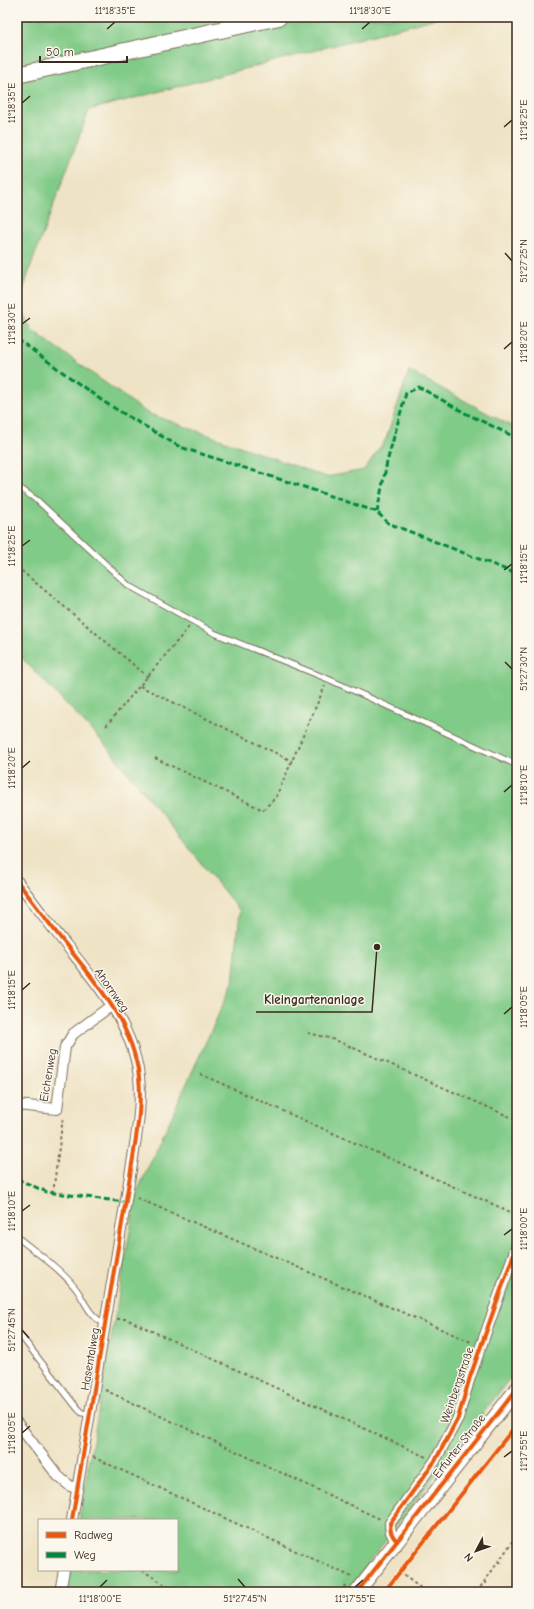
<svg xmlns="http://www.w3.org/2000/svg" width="534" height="1609" font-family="'Comic Neue',sans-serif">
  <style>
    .green { fill: #81cb88; stroke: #5e7a53 }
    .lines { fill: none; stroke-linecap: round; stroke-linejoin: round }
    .service-casing { stroke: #7a6b58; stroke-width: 7 }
    .minor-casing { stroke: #7a6b58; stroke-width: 12 }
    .secondary-casing { stroke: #7a6b58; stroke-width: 16 }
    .primary-casing { stroke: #7a6b58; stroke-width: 18 }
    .path { stroke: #7a6b58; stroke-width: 2; stroke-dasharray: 3 3; stroke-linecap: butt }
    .service { stroke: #fff; stroke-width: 5 }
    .minor { stroke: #fff; stroke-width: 10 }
    .secondary { stroke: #fff; stroke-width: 14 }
    .primary { stroke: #fff; stroke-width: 16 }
    .quiet { stroke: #00873e; stroke-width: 3; stroke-dasharray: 6 3; stroke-linecap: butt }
    .cycleway-casing { stroke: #fbf7ec; stroke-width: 6 }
    .cycleway { stroke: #e8590c; stroke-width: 4 }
    .ticks { fill: none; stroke: #3b2a1e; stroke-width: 1.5 }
    .labels { text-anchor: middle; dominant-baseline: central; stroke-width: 3; stroke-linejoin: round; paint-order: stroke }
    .street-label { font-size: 12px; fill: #3b2a1e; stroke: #fbf7ec }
    .leader { fill: none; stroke: #3b2a1e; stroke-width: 1.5 }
    .callout-dot { fill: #3b2a1e; stroke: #fbf7ec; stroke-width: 1.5 }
    .callout-label { font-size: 13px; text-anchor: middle; font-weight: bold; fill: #3b2a1e; stroke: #fbf7ec; stroke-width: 3; stroke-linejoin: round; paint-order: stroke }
    .neatline { fill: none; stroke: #3b2a1e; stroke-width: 1.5 }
    .ticks-label { font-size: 10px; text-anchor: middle; fill: #3b2a1e }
  </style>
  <rect width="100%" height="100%" fill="#fbf7ec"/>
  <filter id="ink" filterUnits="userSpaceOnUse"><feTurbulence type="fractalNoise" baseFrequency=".025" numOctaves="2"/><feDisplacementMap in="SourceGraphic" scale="8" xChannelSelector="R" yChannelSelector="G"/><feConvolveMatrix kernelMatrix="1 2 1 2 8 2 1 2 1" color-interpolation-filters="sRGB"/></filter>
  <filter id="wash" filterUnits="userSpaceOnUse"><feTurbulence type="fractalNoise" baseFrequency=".012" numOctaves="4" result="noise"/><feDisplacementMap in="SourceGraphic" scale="16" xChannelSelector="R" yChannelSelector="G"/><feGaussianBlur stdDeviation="0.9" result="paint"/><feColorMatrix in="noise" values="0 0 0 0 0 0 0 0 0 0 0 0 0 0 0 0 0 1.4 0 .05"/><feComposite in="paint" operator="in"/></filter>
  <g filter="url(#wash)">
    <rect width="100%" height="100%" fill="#efe3c5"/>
    <polygon class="green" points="26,17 441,17 89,110 30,268 19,304 32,330 147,413 326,477 364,470 386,439 409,371 517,429 517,1369 346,1592 67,1592 70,1570 177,1570 177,1520 79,1520 137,1192 233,983 240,911 103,742 17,653 17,18"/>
  </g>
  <g filter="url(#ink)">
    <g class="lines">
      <defs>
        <g id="service">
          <polyline points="17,486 38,501 128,585 214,633 328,679 517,765"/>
          <path d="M17 1237C38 1254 63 1270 79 1293 86 1305 92 1319 106 1324"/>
          <polyline points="17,1331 77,1408 82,1413 90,1414"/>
        </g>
        <g id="minor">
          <path d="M17 881C34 903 50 925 67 946 98 985 133 1025 139 1077 142 1104 137 1131 133 1158L72 1520"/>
          <polyline points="17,1105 57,1109 65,1047 73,1034 112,1005"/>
          <polyline points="17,1423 58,1476 70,1486 77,1488"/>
          <path d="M397 1541C391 1535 390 1531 390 1523L435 1461 458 1418 470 1377 517 1245"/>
          <polyline points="60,1592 64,1570"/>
        </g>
        <polyline id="secondary" points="357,1592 517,1389"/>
        <polyline id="primary" points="17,75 279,17"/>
      </defs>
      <use href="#service" class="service-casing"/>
      <use href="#minor" class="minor-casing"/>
      <use href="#secondary" class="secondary-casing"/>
      <use href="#primary" class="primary-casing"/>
      <g class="path">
        <polyline points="17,567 148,677"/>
        <polyline points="140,686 292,761"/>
        <polyline points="106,726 189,627"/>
        <polyline points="155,758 263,810 276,797 325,686"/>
        <polyline points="308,1033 329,1038 340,1042 517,1120"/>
        <polyline points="200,1074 517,1215"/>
        <polyline points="53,1193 63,1117"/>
        <polyline points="137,1198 471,1342"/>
        <polyline points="117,1319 126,1319 426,1457"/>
        <polyline points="105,1390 380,1519"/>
        <polyline points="93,1457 352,1577"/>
        <polyline points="499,1561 503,1565"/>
        <polyline points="142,1570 176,1592"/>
        <polyline points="399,1572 426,1592"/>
        <polyline points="484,1582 489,1585"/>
        <polyline points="340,1592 346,1584"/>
        <polyline points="477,1592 513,1541 517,1544"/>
      </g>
      <use href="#service" class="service"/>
      <use href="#minor" class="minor"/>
      <use href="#secondary" class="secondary"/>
      <use href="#primary" class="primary"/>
      <g class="quiet">
        <polyline points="17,339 104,402 180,447 310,489 377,512 388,523 517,574"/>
        <polyline points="377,512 387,462 406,393 419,387 465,413 517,438"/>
        <polyline points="17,1179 47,1192 125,1202"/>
      </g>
      <defs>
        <g id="cycleway">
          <path d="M17 881C34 903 50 925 67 946 98 985 133 1025 139 1077 142 1104 137 1131 133 1158L72 1520"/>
          <path d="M397 1541C391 1535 390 1531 390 1523L435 1461 458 1418 470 1377 517 1245"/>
          <polyline points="357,1592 517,1389"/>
          <polyline points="384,1592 517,1424"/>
        </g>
      </defs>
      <use href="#cycleway" class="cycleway-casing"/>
      <use href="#cycleway" class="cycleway"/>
    </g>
  </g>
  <path class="ticks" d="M107 29 115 22M362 29 370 22M22 103 30 96M504 127 512 120M505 253 512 261M22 324 30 318M504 349 512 342M22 546 30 540M504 570 512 564M505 662 512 669M22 768 30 761M504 792 512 785M22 990 30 983M504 1014 512 1007M22 1211 30 1205M504 1235 512 1229M22 1330 29 1338M22 1433 30 1426M504 1457 512 1451M238 1579 245 1587M100 1587 107 1580M355 1587 363 1580"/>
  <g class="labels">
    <g class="street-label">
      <text transform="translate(112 990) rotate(55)">Ahornweg</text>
      <text transform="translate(48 1075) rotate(-80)">Eichenweg</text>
      <text transform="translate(90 1359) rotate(-80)">Hasentalweg</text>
      <text transform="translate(457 1385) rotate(-71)">Weinbergstraße</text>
      <text transform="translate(459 1446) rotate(-52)">Erfurter Straße</text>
    </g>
  </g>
  <path class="leader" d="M377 947L372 1012H256"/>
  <circle class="callout-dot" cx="377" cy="947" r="4"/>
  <g class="callout-label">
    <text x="314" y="1004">Kleingartenanlage</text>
  </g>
  <rect width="534" height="1609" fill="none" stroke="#fbf7ec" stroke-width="44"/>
  <rect x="38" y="1519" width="140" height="52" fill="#fbf7ec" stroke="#aea59a"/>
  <rect x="46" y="1532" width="20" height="6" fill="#e8590c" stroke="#aea59a"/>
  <text x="74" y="1539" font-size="12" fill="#3b2a1e">Radweg</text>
  <rect x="46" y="1552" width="20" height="6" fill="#00873e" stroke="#aea59a"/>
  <text x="74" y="1559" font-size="12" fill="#3b2a1e">Weg</text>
  <g transform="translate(476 1551) rotate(229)" stroke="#fbf7ec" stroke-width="3" paint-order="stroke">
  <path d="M0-3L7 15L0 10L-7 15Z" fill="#3b2a1e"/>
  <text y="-6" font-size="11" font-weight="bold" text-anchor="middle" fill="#3b2a1e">N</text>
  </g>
  <path d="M40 56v6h87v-6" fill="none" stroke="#3b2a1e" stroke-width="2"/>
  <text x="46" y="56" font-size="12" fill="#3b2a1e" stroke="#fbf7ec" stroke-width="3" paint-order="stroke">50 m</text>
  <rect x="22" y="22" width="490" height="1565" class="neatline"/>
  <g class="ticks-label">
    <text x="115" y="14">11°18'35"E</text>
    <text x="370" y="14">11°18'30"E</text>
    <text transform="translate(11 103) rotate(-90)" y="4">11°18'35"E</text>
    <text transform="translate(523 120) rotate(-90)" y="4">11°18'25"E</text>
    <text transform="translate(523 261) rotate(-90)" y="4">51°27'25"N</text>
    <text transform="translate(11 324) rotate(-90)" y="4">11°18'30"E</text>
    <text transform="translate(523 342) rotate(-90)" y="4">11°18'20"E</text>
    <text transform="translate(11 546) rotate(-90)" y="4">11°18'25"E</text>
    <text transform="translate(523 564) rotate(-90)" y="4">11°18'15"E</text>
    <text transform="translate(523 669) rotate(-90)" y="4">51°27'30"N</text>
    <text transform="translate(11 768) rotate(-90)" y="4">11°18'20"E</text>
    <text transform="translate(523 785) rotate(-90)" y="4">11°18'10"E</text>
    <text transform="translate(11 990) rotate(-90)" y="4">11°18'15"E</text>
    <text transform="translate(523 1007) rotate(-90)" y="4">11°18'05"E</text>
    <text transform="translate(11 1211) rotate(-90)" y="4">11°18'10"E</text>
    <text transform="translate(523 1229) rotate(-90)" y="4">11°18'00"E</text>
    <text transform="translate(11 1330) rotate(-90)" y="4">51°27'45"N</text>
    <text transform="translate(11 1433) rotate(-90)" y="4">11°18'05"E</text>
    <text transform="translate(523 1451) rotate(-90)" y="4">11°17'55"E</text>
    <text x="100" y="1602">11°18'00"E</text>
    <text x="245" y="1602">51°27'45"N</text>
    <text x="355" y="1602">11°17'55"E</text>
  </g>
</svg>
